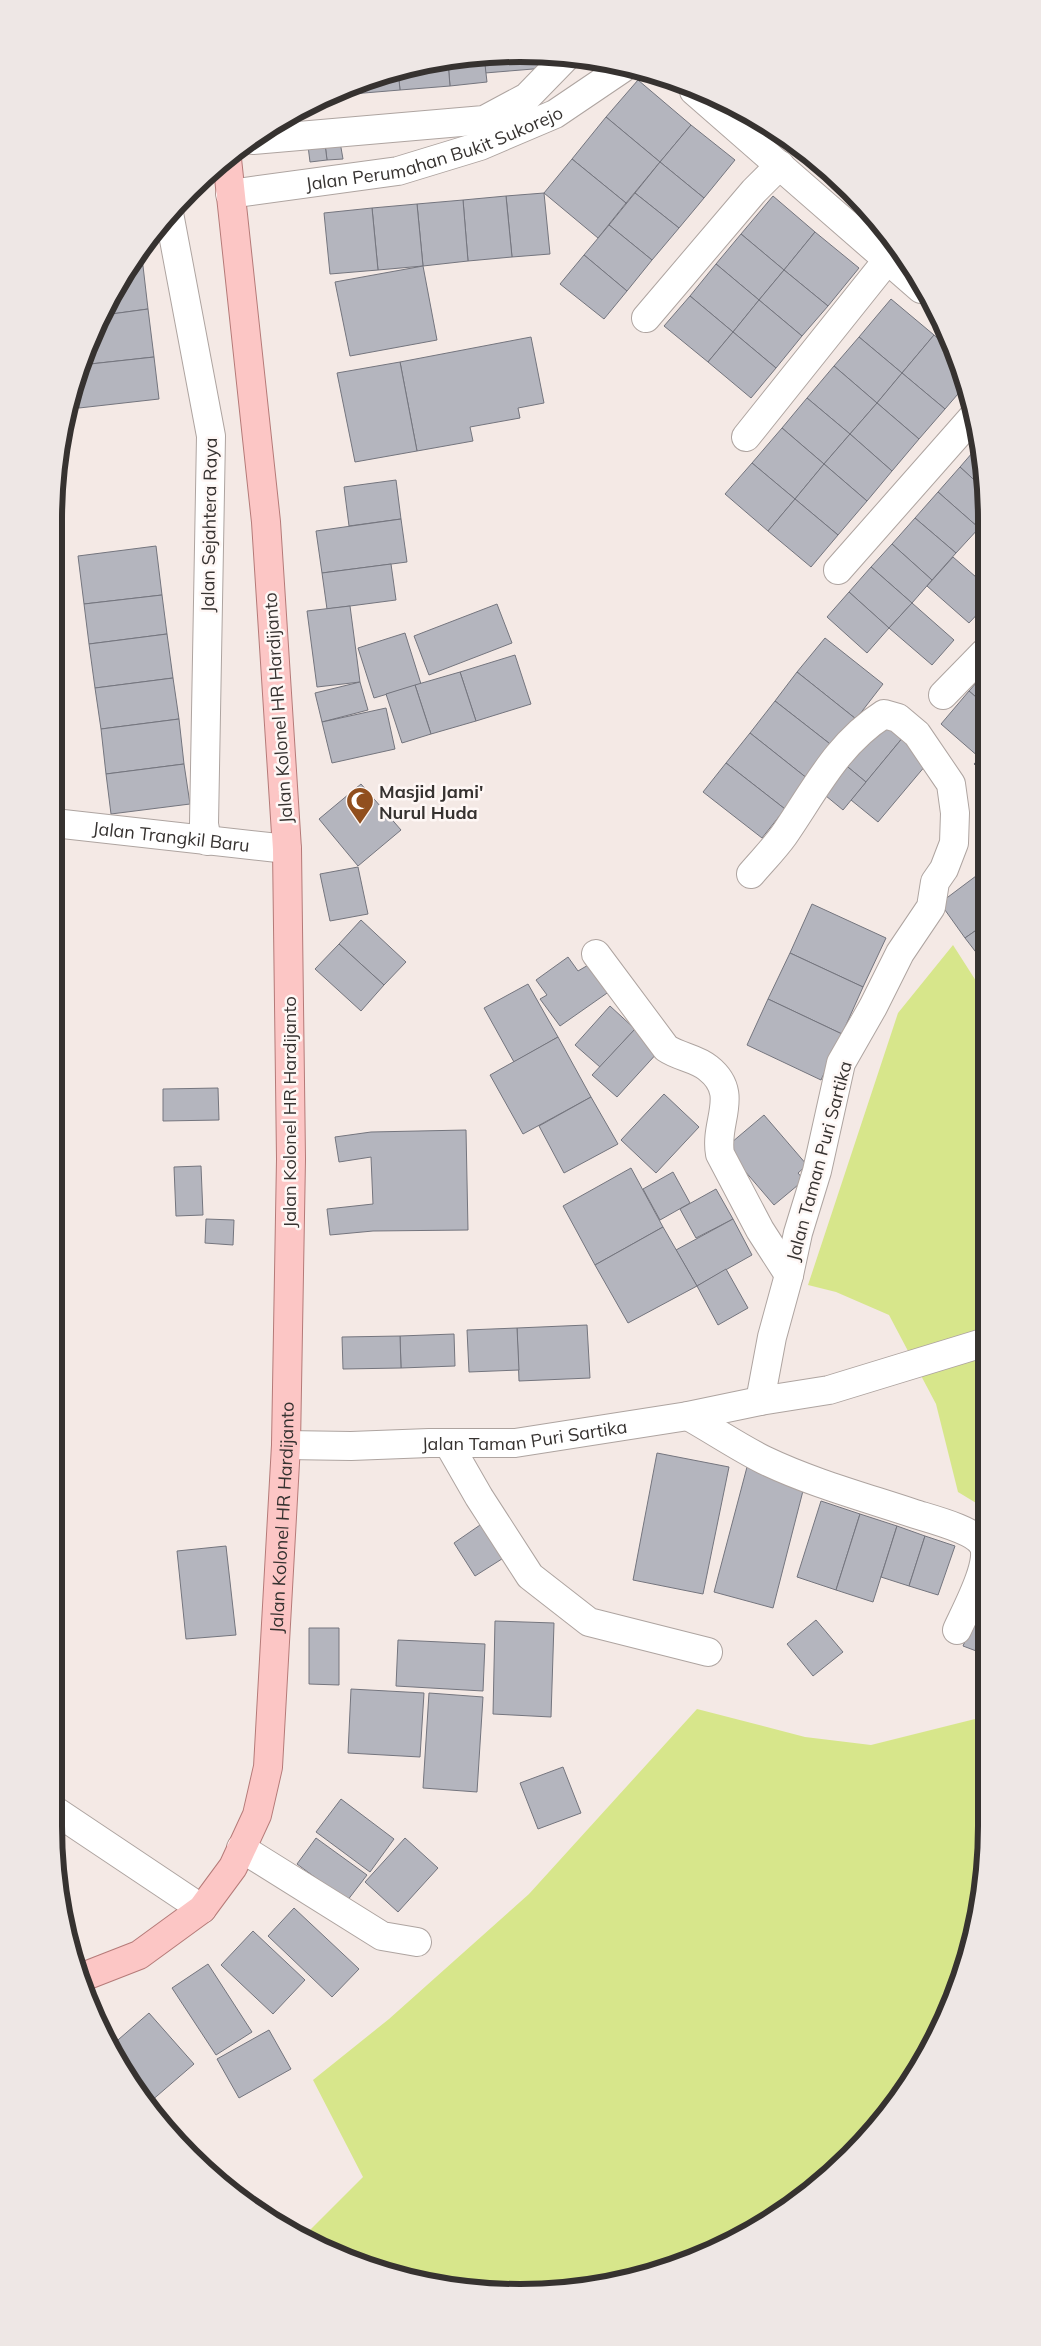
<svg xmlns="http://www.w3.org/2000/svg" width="1041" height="2346" font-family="Mulish,sans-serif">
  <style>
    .green { fill: #d7e68b }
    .building { fill: #b4b5be; stroke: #74757e }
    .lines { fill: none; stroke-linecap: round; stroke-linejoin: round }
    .minor-casing { stroke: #aea4a0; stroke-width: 30 }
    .major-casing { stroke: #b57a78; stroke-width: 30 }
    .minor { stroke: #fff; stroke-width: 28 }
    .major { stroke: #fcc6c5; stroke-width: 28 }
    .labels { text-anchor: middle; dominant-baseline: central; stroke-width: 5; stroke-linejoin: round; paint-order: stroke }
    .street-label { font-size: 18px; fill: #363230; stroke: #fef7f5 }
    .poi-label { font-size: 18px; font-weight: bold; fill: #363230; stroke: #fef7f5; text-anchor: start }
    .rim { fill: none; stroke: #363230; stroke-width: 6 }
  </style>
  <rect width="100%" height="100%" fill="#f4e9e5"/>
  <g class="green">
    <polygon points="953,945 985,995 986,1509 958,1492 936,1404 889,1315 836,1292 808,1285 898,1013"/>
    <polygon points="697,1709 805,1737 871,1745 987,1716 987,1825 962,1976 925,2059 872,2133 754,2230 611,2283 520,2292 430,2283 304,2236 363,2177 313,2080 389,2019 529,1894"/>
  </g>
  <g class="building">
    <polygon points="490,55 544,57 545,68 485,73 484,56"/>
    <polygon points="484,56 487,82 450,86 448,62"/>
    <polygon points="448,62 450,86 400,90 398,70"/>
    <polygon points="398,70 400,90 352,94 352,88"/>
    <polygon points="638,80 691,125 660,162 606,117"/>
    <polygon points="606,117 660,162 626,203 572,159"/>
    <polygon points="691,125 735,160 704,198 660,162"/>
    <polygon points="340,142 343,159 327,160 325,144"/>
    <polygon points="325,144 327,160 310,162 308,146"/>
    <polygon points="572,159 626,203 598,238 544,193"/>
    <polygon points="660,162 704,198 679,228 635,193"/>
    <polygon points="544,193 550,254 512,257 506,196"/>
    <polygon points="635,193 679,228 652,260 609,225"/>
    <polygon points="506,196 512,257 468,261 463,200"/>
    <polygon points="773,196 815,232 784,270 741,234"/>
    <polygon points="463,200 468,261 423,266 417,204"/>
    <polygon points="417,204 423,266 378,270 372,208"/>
    <polygon points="372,208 378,270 330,274 324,213"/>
    <polygon points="609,225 652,260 627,291 584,255"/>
    <polygon points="815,232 859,268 828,306 784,270"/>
    <polygon points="741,234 784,270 759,300 716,264"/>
    <polygon points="141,252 143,266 130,268"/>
    <polygon points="584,255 627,291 604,319 560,284"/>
    <polygon points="716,264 759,300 733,332 690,296"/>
    <polygon points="143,266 148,309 104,315 116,287 130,268"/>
    <polygon points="423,266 437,340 350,356 335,282"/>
    <polygon points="784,270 828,306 802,336 759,300"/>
    <polygon points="690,296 733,332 708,362 664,326"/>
    <polygon points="891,299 934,335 902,373 859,337"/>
    <polygon points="759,300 802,336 776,368 733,332"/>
    <polygon points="148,309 154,357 81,365 104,315"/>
    <polygon points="733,332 776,368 751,398 708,362"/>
    <polygon points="934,335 955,353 964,387 945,409 902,373"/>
    <polygon points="531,337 544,403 518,408 520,418 470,427 473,441 417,451 400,362"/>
    <polygon points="859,337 902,373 877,403 834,366"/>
    <polygon points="154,357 159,399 79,408 76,385 81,365"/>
    <polygon points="400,362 417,451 355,462 337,373"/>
    <polygon points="834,366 877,403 850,434 807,398"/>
    <polygon points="902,373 945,409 919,439 877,403"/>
    <polygon points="807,398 850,434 824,464 782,428"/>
    <polygon points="877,403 919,439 892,471 850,434"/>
    <polygon points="782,428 824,464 795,499 752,463"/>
    <polygon points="850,434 892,471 867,501 824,464"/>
    <polygon points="979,445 983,459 983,488 960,467"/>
    <polygon points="752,463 795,499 768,531 725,494"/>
    <polygon points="824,464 867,501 838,535 795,499"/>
    <polygon points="960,467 983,488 983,522 979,528 938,492"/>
    <polygon points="396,480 401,519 349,526 344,487"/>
    <polygon points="938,492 979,528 956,553 915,518"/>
    <polygon points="795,499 838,535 811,567 768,531"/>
    <polygon points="915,518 956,553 932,580 892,544"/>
    <polygon points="401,519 407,562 322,573 316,531"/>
    <polygon points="892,544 932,580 912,603 871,567"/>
    <polygon points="156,546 162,595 84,604 78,556"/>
    <polygon points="953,557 984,584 984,607 969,623 927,586"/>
    <polygon points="391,564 396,600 327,609 322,573"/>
    <polygon points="871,567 912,603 889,628 849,592"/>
    <polygon points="849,592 889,628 867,653 827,617"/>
    <polygon points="162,595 167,634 89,644 84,604"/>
    <polygon points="912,603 954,640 932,665 889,628"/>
    <polygon points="497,604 512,643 429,675 414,636"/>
    <polygon points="350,606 360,682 317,687 307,611"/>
    <polygon points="405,633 421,684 374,698 358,648"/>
    <polygon points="167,634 173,678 95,688 89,644"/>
    <polygon points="825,638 883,684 856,719 797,672"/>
    <polygon points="515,655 531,704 476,721 460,672"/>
    <polygon points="460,672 476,721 431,734 415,685"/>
    <polygon points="797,672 856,719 834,747 775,701"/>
    <polygon points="984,674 984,704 969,691"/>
    <polygon points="173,678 179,719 101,729 95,688"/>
    <polygon points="360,682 368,710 322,722 315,693"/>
    <polygon points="415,685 431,734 402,743 386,694"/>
    <polygon points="969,691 984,704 984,753 980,758 941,724"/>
    <polygon points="775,701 834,747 808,779 750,733"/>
    <polygon points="386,708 395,749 332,763 322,722"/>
    <polygon points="882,718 904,736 866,782 843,763"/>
    <polygon points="179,719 184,764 106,774 101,729"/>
    <polygon points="750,733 808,779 785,809 726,763"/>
    <polygon points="904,736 931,759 878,822 851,800"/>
    <polygon points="984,753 984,773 974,764"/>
    <polygon points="726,763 785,809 762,838 703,792"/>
    <polygon points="843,763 866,782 843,810 820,791"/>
    <polygon points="184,764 190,804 111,814 106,774"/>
    <polygon points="361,784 401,830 358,866 319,819"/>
    <polygon points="358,867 368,914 330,921 320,874"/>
    <polygon points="984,870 985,924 965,938 940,903"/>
    <polygon points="812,904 886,938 863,987 790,953"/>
    <polygon points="361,920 406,962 384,985 339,944"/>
    <polygon points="985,924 985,964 965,938"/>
    <polygon points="339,944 384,985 361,1011 315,969"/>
    <polygon points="790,953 863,987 842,1034 768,999"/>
    <polygon points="568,957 578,971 590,964 610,991 560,1026 540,999 547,995 536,980"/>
    <polygon points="528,984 558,1037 514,1062 484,1008"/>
    <polygon points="768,999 842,1034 821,1080 747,1045"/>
    <polygon points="610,1006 635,1029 600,1067 575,1045"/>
    <polygon points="635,1029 659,1051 617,1097 592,1075"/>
    <polygon points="558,1037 591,1097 523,1134 490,1075"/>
    <polygon points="218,1088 219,1120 163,1121 163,1089"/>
    <polygon points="664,1094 699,1127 656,1173 621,1140"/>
    <polygon points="591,1097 618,1144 564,1173 539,1126"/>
    <polygon points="764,1115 807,1165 798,1173 804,1180 774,1205 725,1148"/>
    <polygon points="466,1130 468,1230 373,1231 330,1235 327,1209 373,1204 371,1157 339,1162 335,1137 371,1132"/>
    <polygon points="201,1166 203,1215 176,1216 174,1167"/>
    <polygon points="631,1168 663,1227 595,1265 563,1206"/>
    <polygon points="673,1172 690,1203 660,1220 643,1189"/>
    <polygon points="716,1189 733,1219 696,1238 680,1209"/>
    <polygon points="206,1219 234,1220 233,1245 205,1243"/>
    <polygon points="733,1219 752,1255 697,1286 676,1250"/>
    <polygon points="663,1227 697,1286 628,1323 595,1265"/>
    <polygon points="726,1269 748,1308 718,1325 697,1286"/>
    <polygon points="587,1325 590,1378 519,1381 517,1328"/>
    <polygon points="517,1328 519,1370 469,1372 467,1330"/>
    <polygon points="454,1334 455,1366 401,1368 400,1336"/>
    <polygon points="400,1336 401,1368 343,1369 342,1337"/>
    <polygon points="657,1453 729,1467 703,1594 633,1580"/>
    <polygon points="747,1467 805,1483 773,1608 714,1592"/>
    <polygon points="821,1501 860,1514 836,1590 797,1577"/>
    <polygon points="860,1514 897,1526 873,1602 836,1590"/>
    <polygon points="483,1523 505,1557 475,1576 454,1543"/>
    <polygon points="897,1526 925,1536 909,1586 881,1577"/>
    <polygon points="925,1536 955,1546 938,1595 909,1586"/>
    <polygon points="226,1546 236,1635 186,1639 177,1551"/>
    <polygon points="981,1600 987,1602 987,1627 973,1622"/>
    <polygon points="816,1620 843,1652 813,1676 787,1644"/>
    <polygon points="495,1621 554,1623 551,1717 493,1714"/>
    <polygon points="973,1622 987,1627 987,1655 963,1646"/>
    <polygon points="309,1628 339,1628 339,1685 309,1684"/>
    <polygon points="398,1640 485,1644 483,1691 396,1686"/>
    <polygon points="351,1689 424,1693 420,1757 348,1753"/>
    <polygon points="429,1693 483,1697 477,1792 423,1788"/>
    <polygon points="563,1767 581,1813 538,1829 520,1783"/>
    <polygon points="341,1799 394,1839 370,1872 316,1832"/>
    <polygon points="316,1838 367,1875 347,1901 297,1864"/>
    <polygon points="405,1838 438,1868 398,1912 365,1882"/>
    <polygon points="294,1908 359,1969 332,1997 268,1936"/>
    <polygon points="253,1931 305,1980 273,2014 221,1965"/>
    <polygon points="208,1964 252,2032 216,2055 172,1988"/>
    <polygon points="149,2013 194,2064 150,2102 116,2059 111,2046"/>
    <polygon points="269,2030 291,2069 239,2098 217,2059"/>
  </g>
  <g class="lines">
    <defs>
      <g id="minor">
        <polyline points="694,91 921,289"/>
        <polyline points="253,140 484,120 527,97 566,57"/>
        <path id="s1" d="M230 194 398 171 480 146 555 114 623 68"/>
        <polyline points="169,213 211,436 204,824 207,841"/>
        <polyline points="646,318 754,191 780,165"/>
        <polyline points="746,437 897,248"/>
        <polyline points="838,570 972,418"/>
        <polyline points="943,695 984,653"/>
        <path id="s2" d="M54 823 287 849"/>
        <path d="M751 874C762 861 774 849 784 835 815 790 837 744 884 714L898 718 917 734 951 784 955 813 954 843 944 869 935 882 931 907 900 953 873 1007 841 1063 817 1171 798 1233 789 1275 772 1337 760 1401"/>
        <path d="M596 954 666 1048C679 1057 696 1058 708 1068 741 1094 714 1121 720 1154L760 1230 789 1275"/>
        <path d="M688 1416C713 1430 738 1447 764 1460 812 1483 864 1497 915 1514 931 1519 975 1530 983 1545 993 1561 964 1614 957 1630"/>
        <polyline points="448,1443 479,1497 530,1576 589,1622 708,1652"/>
        <path id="s3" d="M286 1445 351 1446 429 1443H515L688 1416 760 1401 829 1390 986 1342"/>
        <polyline points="54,1810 202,1909"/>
        <polyline points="241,1848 382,1936 417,1942"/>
      </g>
      <g id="major">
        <path id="s4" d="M80 1978 139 1955 202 1909 233 1867 257 1815 268 1767 286 1445 291 1159 287 849 266 522 227 159"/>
      </g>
    </defs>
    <use href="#minor" class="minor-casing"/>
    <use href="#major" class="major-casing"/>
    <use href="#minor" class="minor"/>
    <use href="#major" class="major"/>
  </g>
  <defs>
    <symbol id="mosque-pin" viewBox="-11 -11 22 30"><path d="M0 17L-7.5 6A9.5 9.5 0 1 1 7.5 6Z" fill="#914f1e" stroke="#fef7f5"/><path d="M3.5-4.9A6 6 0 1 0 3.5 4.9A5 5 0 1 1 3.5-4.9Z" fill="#fff"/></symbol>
  </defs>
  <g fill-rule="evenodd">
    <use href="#mosque-pin" x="344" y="785" width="32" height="43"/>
  </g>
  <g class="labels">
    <g class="street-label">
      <text stroke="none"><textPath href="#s1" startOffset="210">Jalan Perumahan Bukit Sukorejo</textPath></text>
      <text transform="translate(209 525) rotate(-89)">Jalan Sejahtera Raya</text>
      <text transform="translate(278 708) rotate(-94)">Jalan Kolonel HR Hardijanto</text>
      <text stroke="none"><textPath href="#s2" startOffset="118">Jalan Trangkil Baru</textPath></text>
      <text transform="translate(289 1112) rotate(-90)">Jalan Kolonel HR Hardijanto</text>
      <text transform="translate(819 1161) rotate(-75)">Jalan Taman Puri Sartika</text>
      <text stroke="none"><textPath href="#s3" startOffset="239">Jalan Taman Puri Sartika</textPath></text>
      <text stroke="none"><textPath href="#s4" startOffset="550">Jalan Kolonel HR Hardijanto</textPath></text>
    </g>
    <g class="poi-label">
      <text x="379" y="791">Masjid Jami'<tspan x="379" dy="21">Nurul Huda</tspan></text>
    </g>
  </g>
  <path d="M0 0H1041V2346H0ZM520 62H520A458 458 0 0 1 978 520V1826A458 458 0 0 1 520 2284H520A458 458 0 0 1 62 1826V520A458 458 0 0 1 520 62Z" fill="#eee7e5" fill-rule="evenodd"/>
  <path class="rim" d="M520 62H520A458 458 0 0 1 978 520V1826A458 458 0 0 1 520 2284H520A458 458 0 0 1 62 1826V520A458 458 0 0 1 520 62Z"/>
</svg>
